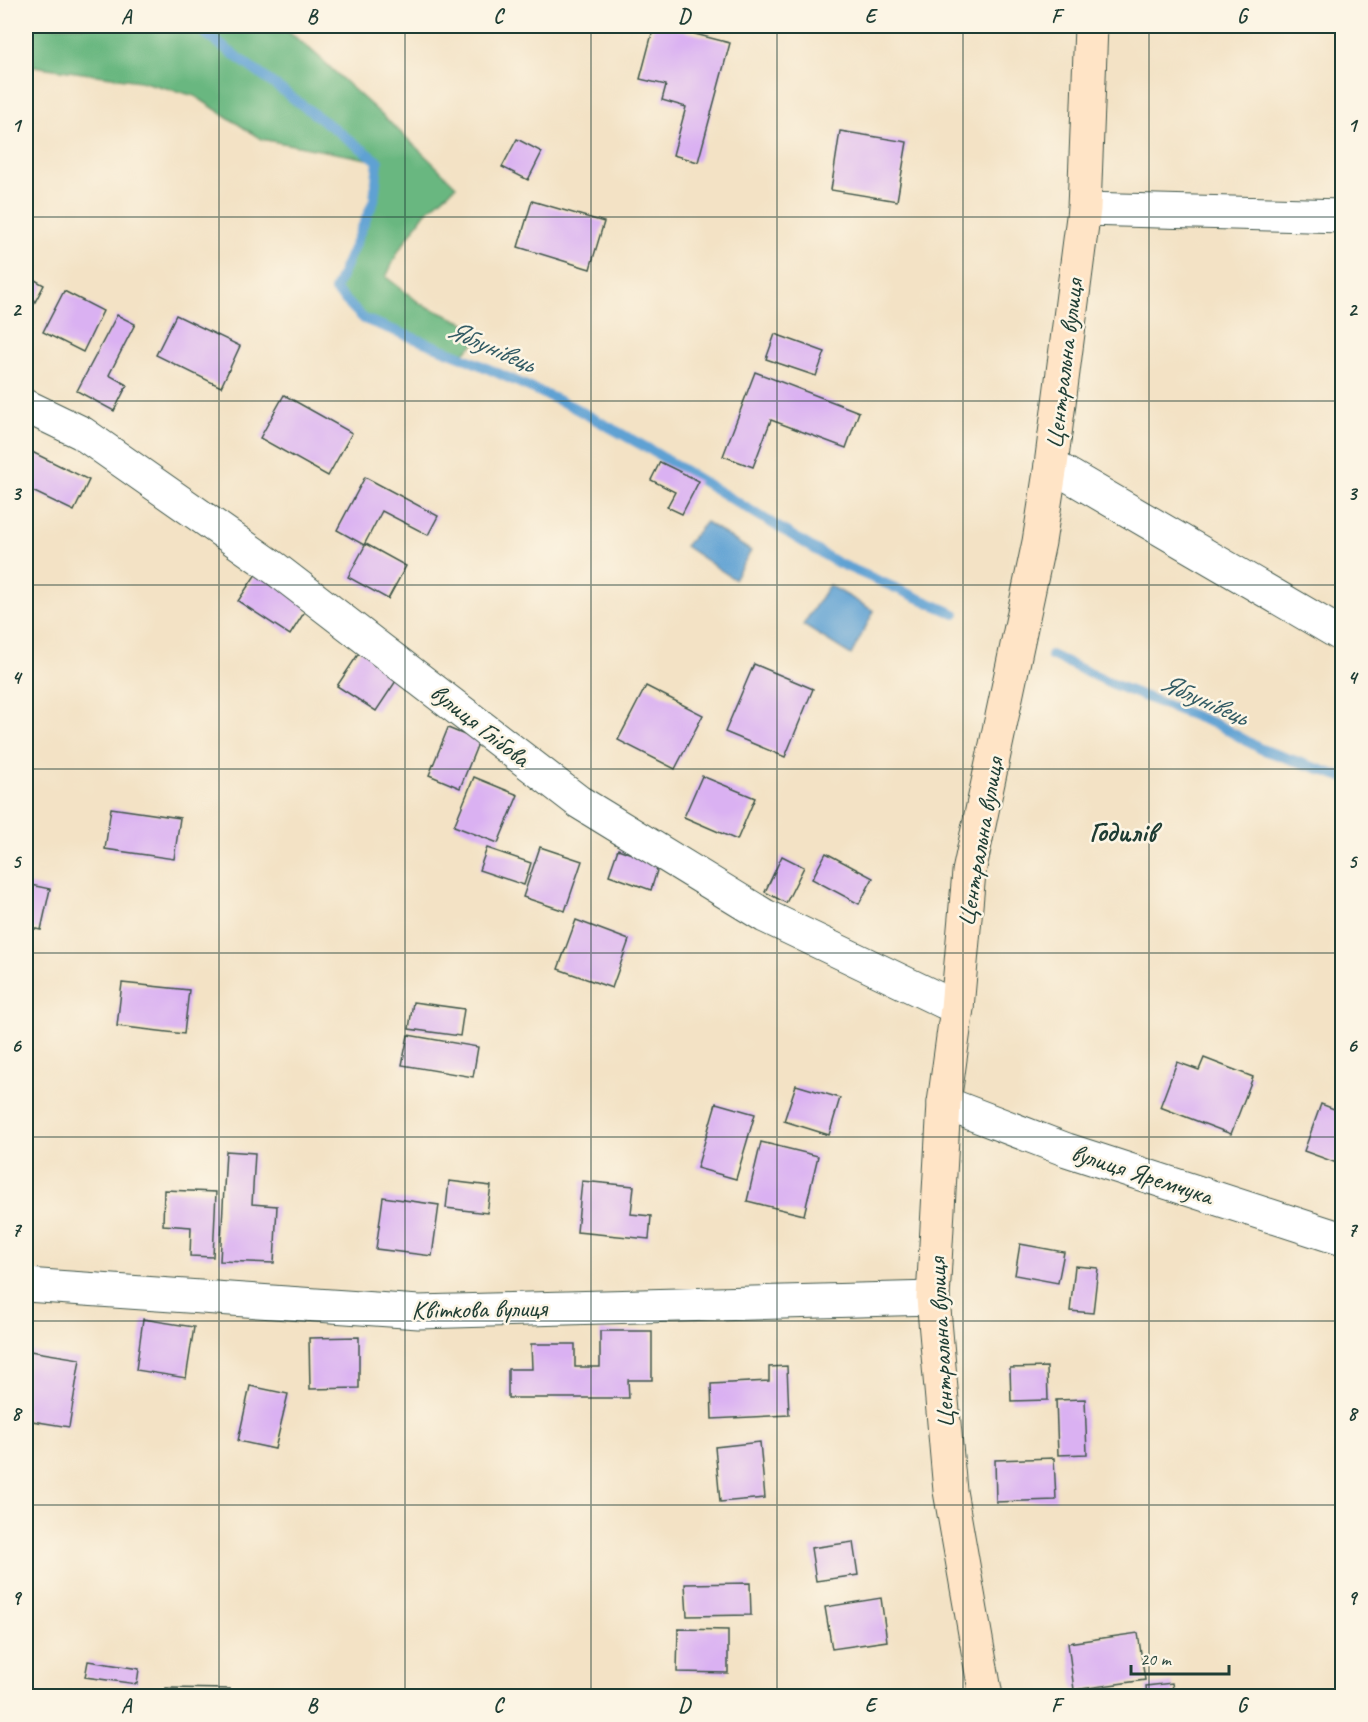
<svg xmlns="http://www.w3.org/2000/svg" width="1368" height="1722" font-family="Caveat,sans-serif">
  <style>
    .forest { fill: #69b780; stroke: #447a5a; stroke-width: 1.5 }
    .water { fill: #5fa1d3; stroke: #3f6f84; stroke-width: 1.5 }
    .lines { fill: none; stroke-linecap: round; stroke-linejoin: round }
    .stream { stroke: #5fa1d3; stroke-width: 10 }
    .building { fill: #dab1f2 }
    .minor-casing { stroke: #3f564a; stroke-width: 35 }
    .secondary-casing { stroke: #3f564a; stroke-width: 35 }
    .minor { stroke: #fff; stroke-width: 33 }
    .secondary { stroke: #ffe4c6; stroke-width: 33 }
    .grid { fill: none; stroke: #1f3d34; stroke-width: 1.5; stroke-opacity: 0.55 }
    .labels { text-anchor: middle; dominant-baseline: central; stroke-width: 5; stroke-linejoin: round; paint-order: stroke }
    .street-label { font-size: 26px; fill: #1f3d34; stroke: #fcf5e5 }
    .water-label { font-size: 27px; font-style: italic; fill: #325b64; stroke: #fcf5e5 }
    .quarter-label { font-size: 28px; font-weight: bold; fill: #1f3d34; stroke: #fcf5e5 }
    .neatline { fill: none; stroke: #1f3d34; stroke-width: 2 }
    .grid-label { font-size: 20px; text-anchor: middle; font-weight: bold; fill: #1f3d34 }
  </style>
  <rect width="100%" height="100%" fill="#fcf5e5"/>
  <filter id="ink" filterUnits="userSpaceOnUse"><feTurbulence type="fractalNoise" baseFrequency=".0167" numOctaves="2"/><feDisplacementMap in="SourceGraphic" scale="12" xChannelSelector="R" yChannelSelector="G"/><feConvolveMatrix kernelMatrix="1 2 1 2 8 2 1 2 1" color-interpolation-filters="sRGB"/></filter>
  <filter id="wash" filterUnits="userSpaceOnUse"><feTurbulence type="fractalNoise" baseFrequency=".008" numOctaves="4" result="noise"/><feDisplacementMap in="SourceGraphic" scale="24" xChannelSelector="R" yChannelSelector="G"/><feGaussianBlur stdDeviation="1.35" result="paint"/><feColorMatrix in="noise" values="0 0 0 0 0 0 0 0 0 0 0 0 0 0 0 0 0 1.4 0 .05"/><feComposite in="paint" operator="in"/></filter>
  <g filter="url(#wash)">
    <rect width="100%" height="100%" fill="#f3e2c5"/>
    <path class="forest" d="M26 26H279C309 45 327 65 352 88 388 120 422 152 456 186L425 213 399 250 386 277 421 304 487 333 460 356 364 319 335 290 374 200 378 161 261 139 195 96 140 81 26 65Z"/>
    <g class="water">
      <polygon points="706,522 751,551 734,579 685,546"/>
      <polygon points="829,585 874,611 851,655 803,625"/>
    </g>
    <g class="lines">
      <g class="stream">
        <polyline points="195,26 378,161 374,200 335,290 364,319 460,356 571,406 649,449 836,562 955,614"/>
        <polyline points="1051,655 1115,685 1220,726 1261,749 1342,777"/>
      </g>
    </g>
    <g id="blocks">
      <g class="building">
        <polygon points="654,26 664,26 730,43 698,162 673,155 686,107 662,100 666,85 640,79"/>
        <polygon points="840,131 907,142 897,201 831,190"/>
        <polygon points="517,139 542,152 528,180 502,167"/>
        <polygon points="532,201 604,222 590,269 518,247"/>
        <polygon points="26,275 44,285 26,319"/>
        <polygon points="64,291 103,311 83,352 43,332"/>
        <polygon points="117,315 135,324 109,375 127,385 114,411 77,391"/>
        <polygon points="176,315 240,346 221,387 156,355"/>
        <polygon points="775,334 825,352 816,376 766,359"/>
        <polygon points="755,372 859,412 846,448 771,420 753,467 723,456"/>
        <polygon points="284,395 352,433 328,476 260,438"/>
        <polygon points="26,449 89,480 74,511 26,488"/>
        <polygon points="660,462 699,481 682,514 667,507 675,492 651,480"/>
        <polygon points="365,477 438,516 428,535 382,511 364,545 337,530"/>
        <polygon points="366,544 406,566 388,599 348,577"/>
        <polygon points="258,571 309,605 290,635 238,601"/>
        <polygon points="361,650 400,675 376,711 337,686"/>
        <polygon points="754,664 813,689 785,757 725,732"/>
        <polygon points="646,686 703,715 675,769 618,740"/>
        <polygon points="448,728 479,741 460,788 429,775"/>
        <polygon points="702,776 755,798 737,840 684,817"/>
        <polygon points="474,777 518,795 498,843 454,826"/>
        <polygon points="111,808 180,818 174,859 105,849"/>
        <polygon points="540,847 582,861 565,911 523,897"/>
        <polygon points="487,848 531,863 524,885 479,870"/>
        <polygon points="618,849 659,864 651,890 609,875"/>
        <polygon points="826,853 873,878 859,904 812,879"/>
        <polygon points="782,856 804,867 786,903 765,892"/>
        <polygon points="26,884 50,889 41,930 26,927"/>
        <polygon points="576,920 629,940 612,988 558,969"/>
        <polygon points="122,983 189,990 184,1034 117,1026"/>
        <polygon points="413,1002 464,1009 460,1036 409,1029"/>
        <polygon points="408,1035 478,1047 473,1077 402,1065"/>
        <polygon points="1204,1058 1253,1077 1231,1134 1160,1107 1177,1062 1199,1070"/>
        <polygon points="796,1085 840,1098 829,1135 784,1121"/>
        <polygon points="716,1103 755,1114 736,1179 697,1168"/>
        <polygon points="1321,1104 1342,1112 1342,1165 1304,1151"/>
        <polygon points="761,1142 818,1156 804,1215 747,1201"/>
        <polygon points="226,1151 255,1153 252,1204 277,1206 274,1263 220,1261"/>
        <polygon points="449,1181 491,1186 487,1213 446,1208"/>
        <polygon points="582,1181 634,1186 631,1214 651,1216 649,1239 577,1232"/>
        <polygon points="164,1190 216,1192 213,1257 190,1256 191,1227 163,1225"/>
        <polygon points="383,1197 439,1205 432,1256 376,1249"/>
        <polygon points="1020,1244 1064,1252 1058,1283 1015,1275"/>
        <polygon points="1075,1266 1098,1268 1093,1313 1070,1311"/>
        <polygon points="143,1319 194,1327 186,1378 136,1370"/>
        <polygon points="600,1331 652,1331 652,1380 628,1380 629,1398 508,1398 508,1369 532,1369 531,1344 575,1344 575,1367 600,1367"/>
        <polygon points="359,1337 359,1388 310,1389 309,1338"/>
        <polygon points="30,1351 80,1359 69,1427 26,1420 26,1382"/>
        <polygon points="787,1366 789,1415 712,1419 711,1384 769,1381 769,1367"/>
        <polygon points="1047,1367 1048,1400 1011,1401 1010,1368"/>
        <polygon points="250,1386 288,1394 275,1449 238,1441"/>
        <polygon points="1085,1399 1087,1454 1058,1455 1056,1400"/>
        <polygon points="760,1442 765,1498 720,1502 715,1447"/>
        <polygon points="1054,1458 1056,1500 996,1502 995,1460"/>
        <polygon points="853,1542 858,1575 816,1581 811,1548"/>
        <polygon points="750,1583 751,1615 687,1616 685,1584"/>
        <polygon points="881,1598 887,1641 832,1649 825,1607"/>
        <polygon points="678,1629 728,1630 728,1673 677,1672"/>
        <polygon points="1138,1633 1145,1680 1074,1690 1068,1643"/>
        <polygon points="88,1661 139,1669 137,1684 85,1677"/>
        <polygon points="1172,1683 1174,1696 1147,1696 1146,1686"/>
        <polygon points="166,1688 230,1689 229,1696 166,1696"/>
        <polygon points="26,1689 48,1696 26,1696"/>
      </g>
    </g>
  </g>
  <g filter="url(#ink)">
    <use href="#blocks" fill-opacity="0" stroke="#3f564a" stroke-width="1.5"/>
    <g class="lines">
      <defs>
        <g id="minor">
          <polyline points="1084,209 1342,216"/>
          <polyline points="26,406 82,433 276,569 579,802 765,916 957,1008"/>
          <polyline points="1051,465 1342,635"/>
          <polyline points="944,1103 1067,1150 1342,1239"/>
          <polyline points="26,1285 419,1312 933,1298"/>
        </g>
        <polyline id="secondary" points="986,1696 950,1491 933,1298 944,1103 957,1008 969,872 1039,542 1051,465 1084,209 1091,26"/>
      </defs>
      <use href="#minor" class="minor-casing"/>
      <use href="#secondary" class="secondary-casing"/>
      <use href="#minor" class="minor"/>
      <use href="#secondary" class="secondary"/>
    </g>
  </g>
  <path class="grid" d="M219 26V1696M405 26V1696M591 26V1696M777 26V1696M963 26V1696M1149 26V1696M26 217H1342M26 401H1342M26 585H1342M26 769H1342M26 953H1342M26 1137H1342M26 1321H1342M26 1505H1342"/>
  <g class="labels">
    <g class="street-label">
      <text transform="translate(1064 364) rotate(-83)">Центральна вулиця</text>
      <text transform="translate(480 725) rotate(38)">вулиця Глібова</text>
      <text transform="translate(980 842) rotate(-80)">Центральна вулиця</text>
      <text transform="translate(1142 1174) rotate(18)">вулиця Яремчука</text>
      <text transform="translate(479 1309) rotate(-1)">Квіткова вулиця</text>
      <text transform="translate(941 1343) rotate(-93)">Центральна вулиця</text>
    </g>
    <g class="water-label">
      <text transform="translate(491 346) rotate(24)">Яблунівець</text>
      <text transform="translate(1204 699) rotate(24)">Яблунівець</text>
    </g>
    <g class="quarter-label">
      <text x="1123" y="831">Годилів</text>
    </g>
  </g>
  <rect width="1368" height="1722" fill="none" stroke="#fcf5e5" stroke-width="66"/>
  <path d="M1131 1665v9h98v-9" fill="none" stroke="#1f3d34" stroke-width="3"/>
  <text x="1140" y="1665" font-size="18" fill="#1f3d34" stroke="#fcf5e5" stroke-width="4.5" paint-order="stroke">20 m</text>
  <rect x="33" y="33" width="1302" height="1656" class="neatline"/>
  <g class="grid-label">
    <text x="126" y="23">A</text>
    <text x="312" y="23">B</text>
    <text x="498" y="23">C</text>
    <text x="684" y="23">D</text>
    <text x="870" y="23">E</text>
    <text x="1056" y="23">F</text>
    <text x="1242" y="23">G</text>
    <text x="16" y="132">1</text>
    <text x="1352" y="132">1</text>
    <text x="16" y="316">2</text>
    <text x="1352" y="316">2</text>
    <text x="16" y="500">3</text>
    <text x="1352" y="500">3</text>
    <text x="16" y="684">4</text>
    <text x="1352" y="684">4</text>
    <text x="16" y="868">5</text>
    <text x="1352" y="868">5</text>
    <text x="16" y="1052">6</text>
    <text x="1352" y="1052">6</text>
    <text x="16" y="1236">7</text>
    <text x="1352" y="1236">7</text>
    <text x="16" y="1420">8</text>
    <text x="1352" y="1420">8</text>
    <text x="16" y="1604">9</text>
    <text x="1352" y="1604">9</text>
    <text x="126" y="1712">A</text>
    <text x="312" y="1712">B</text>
    <text x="498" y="1712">C</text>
    <text x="684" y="1712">D</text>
    <text x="870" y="1712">E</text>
    <text x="1056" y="1712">F</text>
    <text x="1242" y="1712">G</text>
  </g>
</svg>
